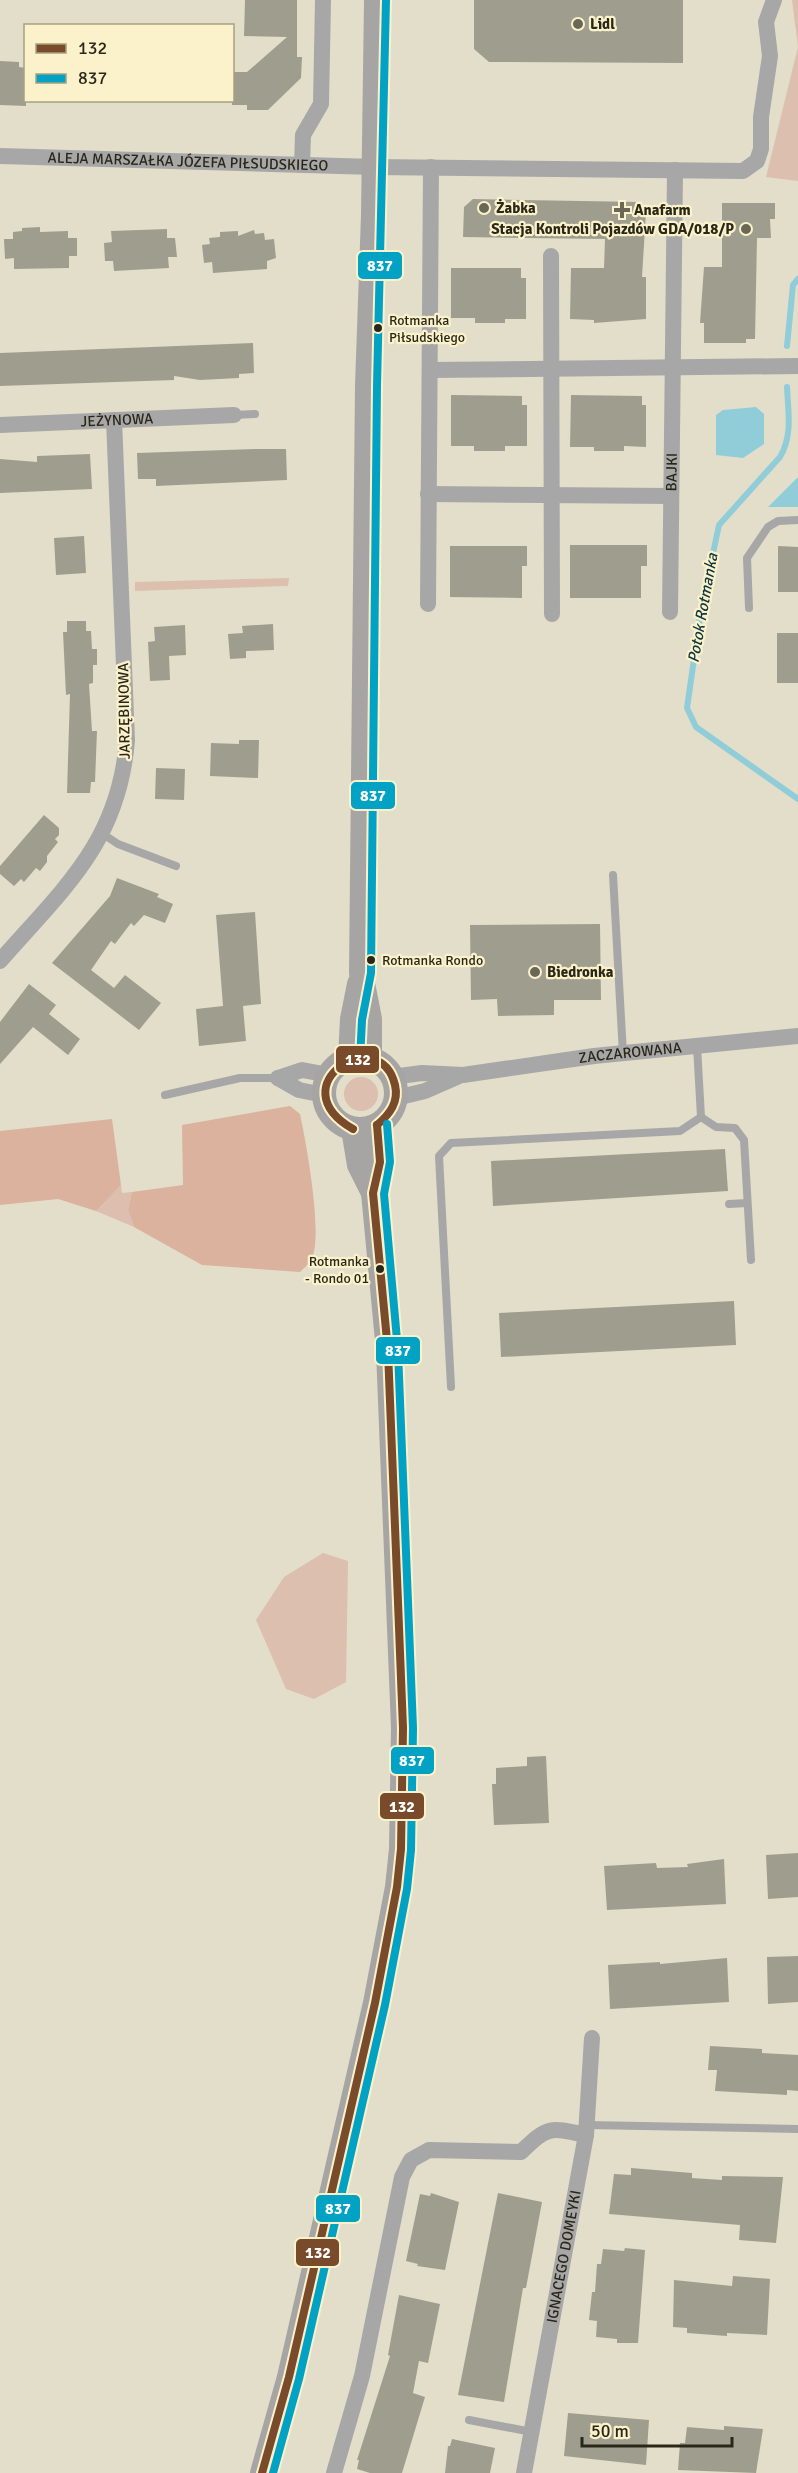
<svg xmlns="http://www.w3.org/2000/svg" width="798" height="2473" font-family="Signika,sans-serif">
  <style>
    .green { fill: #dcbfae }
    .forest { fill: #dbb29d }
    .water { fill: #90cdd8 }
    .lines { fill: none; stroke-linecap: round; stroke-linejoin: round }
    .stream { stroke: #90cdd8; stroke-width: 6 }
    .building { fill: #9f9e8e }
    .service { stroke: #a7a7a8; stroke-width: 8 }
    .minor { stroke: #a7a7a8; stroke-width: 16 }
    .secondary { stroke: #a6a5a4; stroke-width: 24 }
    .bus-1-casing { stroke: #fbf2cb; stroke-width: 12 }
    .bus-2-casing { stroke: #fbf2cb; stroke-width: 12 }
    .bus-1 { stroke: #7a4b2a; stroke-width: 8 }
    .bus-2 { stroke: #02a2c5; stroke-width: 8 }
    .poi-dot { fill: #6b6756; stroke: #fbf2cb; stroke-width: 2 }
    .bus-dot { fill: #2a2718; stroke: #fbf2cb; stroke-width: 2 }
    .labels { text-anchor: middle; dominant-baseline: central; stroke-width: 4.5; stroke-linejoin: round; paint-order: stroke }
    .bus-label { font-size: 14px; fill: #2a2718; stroke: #fbf2cb; text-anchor: start }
    .poi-label { font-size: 15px; font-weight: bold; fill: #2a2718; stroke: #fbf2cb; text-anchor: start }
    .street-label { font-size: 15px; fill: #2a2718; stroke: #fbf2cb }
    .water-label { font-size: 16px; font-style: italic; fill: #0d3741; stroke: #fbf2cb }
    .line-badge { stroke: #fbf2cb; stroke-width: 2 }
    .badge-label { font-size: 16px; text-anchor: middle; font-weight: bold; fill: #fff }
  </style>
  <rect width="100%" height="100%" fill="#e3dec9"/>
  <g class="green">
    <polygon points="792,0 798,0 798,181 766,177 798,47"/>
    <polygon points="289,578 288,586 135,591 135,582"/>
    <circle cx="361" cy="1094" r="17"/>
    <polygon points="121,1185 122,1193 132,1192 128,1210 134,1227 96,1211"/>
    <polygon points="323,1553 348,1561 346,1682 314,1699 286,1689 256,1620 284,1577"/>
  </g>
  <g class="forest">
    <path d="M290 1106 300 1114C306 1142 323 1233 312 1258 310 1263 304 1268 300 1272L202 1265 134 1227 128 1210 132 1192 183 1185 182 1125Z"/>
    <polygon points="112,1119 121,1185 96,1211 58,1199 0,1205 0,1131"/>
  </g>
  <g class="water">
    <polygon points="756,407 764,414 764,444 743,458 716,455 716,415 723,410"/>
    <polygon points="798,477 798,507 768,507"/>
  </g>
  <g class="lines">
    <g class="stream">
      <polyline points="787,346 793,285 798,279"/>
      <path d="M787 387C788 411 793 435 780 457L719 525 701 610 687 708 696 727 798 799"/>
    </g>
  </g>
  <g class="building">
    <polygon points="245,0 297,0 297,57 302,57 301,78 268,110 247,110 247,105 232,105 232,72 247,72 287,37 244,36"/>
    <polygon points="474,0 683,0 683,63 489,62 474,49"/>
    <polygon points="0,61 19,62 19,67 26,68 26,106 0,105"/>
    <polygon points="473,199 640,202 646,212 642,277 646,277 646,319 594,323 594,320 570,319 571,268 604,268 605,239 463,237 464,207"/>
    <polygon points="722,203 775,203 775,219 770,219 771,238 757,238 755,339 746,339 746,343 704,343 704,323 700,323 704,267 722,267"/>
    <polygon points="40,227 40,232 68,231 68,238 77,238 77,256 69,256 69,268 14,269 14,258 5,259 4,239 13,239 13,232 22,231 22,228"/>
    <polygon points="167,229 167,238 175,238 177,257 168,257 169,268 114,271 113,261 105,261 104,243 112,242 111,231"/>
    <polygon points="254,230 255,234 264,233 265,240 274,239 276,258 267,261 267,269 213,273 212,262 204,263 202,245 210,244 209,238 220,237 220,232 238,231 238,236"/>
    <polygon points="451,268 521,268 521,278 526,278 526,319 505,319 505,323 475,323 475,318 451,318"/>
    <polygon points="253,343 254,373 239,374 239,378 200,380 174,376 174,380 0,386 0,353"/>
    <polygon points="451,395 522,396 522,405 527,405 527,446 505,446 505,451 474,451 474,446 451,446"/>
    <polygon points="571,395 642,396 642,405 646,405 646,447 624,446 624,451 594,451 594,447 570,447"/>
    <polygon points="255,449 286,449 287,480 156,486 156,479 138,479 137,453"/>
    <polygon points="90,454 92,489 0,493 0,459 37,462 37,456"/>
    <polygon points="84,536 86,573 56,575 54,538"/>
    <polygon points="570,545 647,545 647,566 641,566 641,598 570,598"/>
    <polygon points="450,546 527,546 527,566 522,566 522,598 450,597"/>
    <polygon points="778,546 798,547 798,592 778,592"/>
    <polygon points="67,621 86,621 86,631 91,631 92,649 97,649 97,665 93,665 93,683 89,684 92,731 97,731 95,782 91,782 90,793 67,793 70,694 66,695 63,632 67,632"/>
    <polygon points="273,624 274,650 246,651 246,658 230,659 228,634 243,633 242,626"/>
    <polygon points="185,625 186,655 169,656 170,680 150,681 148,642 155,641 154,627"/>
    <rect x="777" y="633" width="21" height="50"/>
    <polygon points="239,740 259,740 258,778 210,776 211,743 239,744"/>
    <polygon points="156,768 185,769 184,800 155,799"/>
    <polygon points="44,815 59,828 59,835 55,839 58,842 47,856 47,862 40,871 36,868 24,882 21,879 14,886 0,874 0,866"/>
    <polygon points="117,878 159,894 157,897 173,904 165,923 144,915 134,926 131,923 115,944 111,941 91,970 114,988 125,975 161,1003 139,1030 52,963 110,896"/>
    <polygon points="255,912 261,1004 243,1006 246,1041 199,1046 196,1009 223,1006 216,915"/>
    <polygon points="600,924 601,1000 554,1000 554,1015 498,1016 497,999 471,1000 470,925"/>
    <polygon points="29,984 56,1005 49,1014 80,1039 68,1055 33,1027 0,1064 0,1022"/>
    <polygon points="725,1149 728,1191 493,1206 491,1161"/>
    <polygon points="734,1301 736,1345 501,1357 499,1313"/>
    <polygon points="546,1756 549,1823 494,1825 492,1784 496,1784 496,1768 527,1766 527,1757"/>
    <polygon points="798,1853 798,1897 768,1899 766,1855"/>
    <polygon points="724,1859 726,1904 607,1910 604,1866 656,1863 657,1868 688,1867 687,1864"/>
    <polygon points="798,1956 798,2002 768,2004 767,1957"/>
    <polygon points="727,1958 729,2002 610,2009 608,1965 660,1962 660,1964"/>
    <polygon points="710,2046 762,2049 762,2053 798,2055 798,2091 787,2090 787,2095 715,2091 717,2070 708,2070"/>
    <polygon points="631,2168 692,2173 692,2178 722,2180 722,2176 783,2177 776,2243 739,2240 740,2225 609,2214 614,2174 631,2175"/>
    <polygon points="431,2193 459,2202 445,2270 417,2266 418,2264 406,2261 420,2194 430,2196"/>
    <polygon points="498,2193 542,2202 526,2288 523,2288 504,2402 458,2395"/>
    <polygon points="625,2248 645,2250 638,2343 617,2343 617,2339 596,2337 597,2321 589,2320 592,2292 595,2292 597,2264 601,2264 603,2249 624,2251"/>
    <polygon points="733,2276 770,2279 767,2335 727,2333 727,2336 687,2333 687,2328 673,2327 674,2280 732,2286"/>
    <polygon points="399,2295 440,2304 428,2363 419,2361 413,2393 425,2397 402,2473 370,2473 357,2469 359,2460 357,2460 390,2356 388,2355"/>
    <polygon points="568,2413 649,2420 646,2465 564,2456"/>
    <polygon points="724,2426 763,2429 756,2473 678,2470 680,2443 685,2443 687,2427 724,2430"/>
    <polygon points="452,2439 495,2448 490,2473 445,2473 448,2446 450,2446"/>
  </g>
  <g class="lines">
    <g class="service">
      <polyline points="234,415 255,414"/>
      <polyline points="749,608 747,558 768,527 778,521 798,520"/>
      <polyline points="103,834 118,844 176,866"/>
      <polyline points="613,875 623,1054"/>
      <polyline points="165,1095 240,1078 278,1078"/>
      <polyline points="701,1117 716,1127 735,1128 744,1140 751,1260"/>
      <polyline points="729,1204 747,1203"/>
      <polyline points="451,1387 439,1156 451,1143 680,1131 701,1117 697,1046"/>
      <polyline points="587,2125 798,2129"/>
      <polyline points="469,2420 532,2432"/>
    </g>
    <g class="minor">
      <path id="s1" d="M0 156 374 167 743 171 757 161 761 149V117L770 56 766 22 774 0"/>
      <polyline points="302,165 303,135 321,104 323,0"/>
      <polyline points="551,256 552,614"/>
      <polyline points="430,370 798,366"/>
      <path id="s2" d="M0 425 234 415"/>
      <polyline points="428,494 671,496"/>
      <polyline points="428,604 431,167"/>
      <path id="s3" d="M670 612 675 170"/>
      <path d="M0 961C64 888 119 842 127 740L114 420"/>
      <path id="s4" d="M392 1077 422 1073 463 1075 594 1056 798 1036"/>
      <polyline points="278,1078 302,1070 329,1075"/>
      <polyline points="278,1078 299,1090 324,1095"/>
      <polyline points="396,1098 425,1091 457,1077"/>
      <path d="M334 2473 362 2376 402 2177 411 2160 429 2150 521 2152C548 2126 549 2127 586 2135"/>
      <path id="s5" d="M524 2473 586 2135 592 2038"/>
    </g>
    <g class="secondary">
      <circle cx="360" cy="1093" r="36"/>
      <polyline points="350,1059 352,1019 359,984"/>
      <polyline points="370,1059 370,1019 361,973 367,386 373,215 376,0"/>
      <polyline points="353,1129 359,1165 373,1193"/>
      <polyline points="262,2473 289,2377 375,2003 397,1887 401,1849 403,1728 388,1351 373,1193 380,1162 377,1125"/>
    </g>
    <defs>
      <g id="bus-1">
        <path d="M353 1129C277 1085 380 1022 395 1085 399 1102 390 1114 377 1125"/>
        <polyline points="262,2473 289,2377 375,2003 397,1887 401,1849 403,1728 388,1351 373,1193 380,1162 377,1125"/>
      </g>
      <g id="bus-2">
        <polyline points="360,1060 362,1020 371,973 377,386 386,0"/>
        <polyline points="273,2473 299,2379 385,2005 407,1889 411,1850 413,1728 398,1351 384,1194 390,1162 387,1124"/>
      </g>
    </defs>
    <use href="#bus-1" class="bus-1-casing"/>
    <use href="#bus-2" class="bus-2-casing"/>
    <use href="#bus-1" class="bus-1"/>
    <use href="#bus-2" class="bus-2"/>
  </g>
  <g class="poi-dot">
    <circle cx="578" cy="24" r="6"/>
    <circle cx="484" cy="208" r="6"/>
    <path d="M619 201h6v6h6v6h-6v6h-6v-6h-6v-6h6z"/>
    <circle cx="746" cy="229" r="6"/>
    <circle cx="535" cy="972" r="6"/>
  </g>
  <g class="bus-dot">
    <circle cx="378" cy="328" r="5"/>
    <circle cx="371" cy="960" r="5"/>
    <circle cx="380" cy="1269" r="5"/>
  </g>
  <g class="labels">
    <g class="bus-label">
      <text x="389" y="320">Rotmanka<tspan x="389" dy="17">Piłsudskiego</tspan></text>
      <text x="382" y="960">Rotmanka Rondo</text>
      <text x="369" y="1261" text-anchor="end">Rotmanka<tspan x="369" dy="17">- Rondo 01</tspan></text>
    </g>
    <g class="poi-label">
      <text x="590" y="24">Lidl</text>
      <text x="496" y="208">Żabka</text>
      <text x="634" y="210">Anafarm</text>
      <text x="734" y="229" text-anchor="end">Stacja Kontroli Pojazdów GDA/018/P</text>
      <text x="547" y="972">Biedronka</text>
    </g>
    <g class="street-label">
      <text stroke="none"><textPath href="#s1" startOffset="188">ALEJA MARSZAŁKA JÓZEFA PIŁSUDSKIEGO</textPath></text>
      <text stroke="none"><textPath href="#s2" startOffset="117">JEŻYNOWA</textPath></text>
      <text stroke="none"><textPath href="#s3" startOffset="140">BAJKI</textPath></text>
      <text transform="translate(124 711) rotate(-91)">JARZĘBINOWA</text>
      <text stroke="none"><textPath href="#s4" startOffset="240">ZACZAROWANA</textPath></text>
      <text stroke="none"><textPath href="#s5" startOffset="220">IGNACEGO DOMEYKI</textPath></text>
    </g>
    <g class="water-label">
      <text transform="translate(703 608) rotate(-80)">Potok Rotmanka</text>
    </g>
  </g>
  <g class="line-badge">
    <rect x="357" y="251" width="46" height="29" rx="6" fill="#02a2c5"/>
    <rect x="350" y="781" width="46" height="29" rx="6" fill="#02a2c5"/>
    <rect x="335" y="1045" width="45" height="29" rx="6" fill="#7a4b2a"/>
    <rect x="375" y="1336" width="46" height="29" rx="6" fill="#02a2c5"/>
    <rect x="390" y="1746" width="45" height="29" rx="6" fill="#02a2c5"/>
    <rect x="379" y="1792" width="46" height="28" rx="6" fill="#7a4b2a"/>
    <rect x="315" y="2194" width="46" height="29" rx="6" fill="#02a2c5"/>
    <rect x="295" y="2238" width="45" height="29" rx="6" fill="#7a4b2a"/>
  </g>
  <g class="badge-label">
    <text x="380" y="271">837</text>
    <text x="373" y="801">837</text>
    <text x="358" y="1065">132</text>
    <text x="398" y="1356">837</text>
    <text x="412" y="1766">837</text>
    <text x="402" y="1812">132</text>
    <text x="338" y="2214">837</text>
    <text x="318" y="2258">132</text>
  </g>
  <rect x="24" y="24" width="210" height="78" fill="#fbf2cb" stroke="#a7a183" stroke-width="1.5"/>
  <rect x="36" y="44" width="30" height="9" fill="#7a4b2a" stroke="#a7a183" stroke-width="1.5"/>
  <text x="78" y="54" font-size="18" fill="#2a2718">132</text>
  <rect x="36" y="74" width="30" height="9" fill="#02a2c5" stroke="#a7a183" stroke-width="1.5"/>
  <text x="78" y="84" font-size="18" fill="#2a2718">837</text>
  <path d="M582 2437v9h150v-9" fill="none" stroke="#2a2718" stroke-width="3"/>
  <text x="591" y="2437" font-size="18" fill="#2a2718" stroke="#fbf2cb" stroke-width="4.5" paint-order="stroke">50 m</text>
</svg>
